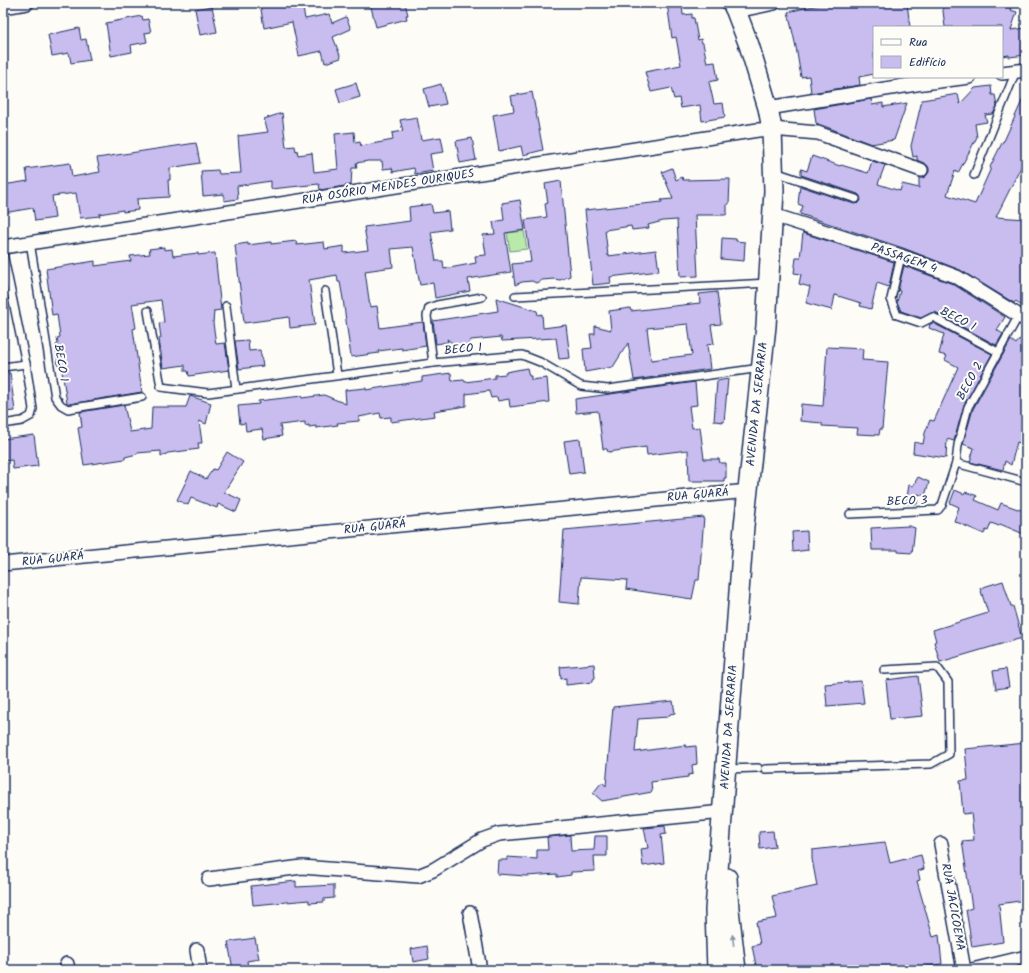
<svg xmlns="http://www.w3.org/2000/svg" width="1029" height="973" font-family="Kalam,sans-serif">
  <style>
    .green { fill: #b9eaaa; stroke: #6a8c84 }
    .building { fill: #c8bdee; stroke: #1b2f5e; fill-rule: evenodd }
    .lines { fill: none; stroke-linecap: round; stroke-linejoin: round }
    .lane-casing { stroke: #1b2f5e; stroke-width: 10 }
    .street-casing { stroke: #1b2f5e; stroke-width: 16 }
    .secondary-casing { stroke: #1b2f5e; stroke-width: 22 }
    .lane { stroke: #fdfcf7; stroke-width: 7 }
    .street { stroke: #fdfcf7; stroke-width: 13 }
    .secondary { stroke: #fdfcf7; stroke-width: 19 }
    .oneway { fill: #8c96aa }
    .labels { text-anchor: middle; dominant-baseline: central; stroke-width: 4; stroke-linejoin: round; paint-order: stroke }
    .street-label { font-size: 12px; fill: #1b2f5e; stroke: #fdfcf7 }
  </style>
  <rect width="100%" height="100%" fill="#fdfcf7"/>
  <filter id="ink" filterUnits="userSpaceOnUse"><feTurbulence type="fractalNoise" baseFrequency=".025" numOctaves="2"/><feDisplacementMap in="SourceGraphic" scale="8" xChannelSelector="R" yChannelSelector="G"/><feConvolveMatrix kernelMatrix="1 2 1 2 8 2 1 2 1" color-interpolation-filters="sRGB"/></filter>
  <g filter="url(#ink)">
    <polygon class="green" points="524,231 527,249 510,251 507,233"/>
    <g class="building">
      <polygon points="260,3 302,3 305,19 329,14 332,23 346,17 351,29 333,37 341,58 325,63 322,51 299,56 292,22 264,28"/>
      <polygon points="370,3 405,3 408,15 406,15 407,19 376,27"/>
      <polygon points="667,3 682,3 683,15 692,14 692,18 694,18 698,40 701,39 702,43 703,43 707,63 715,62 718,80 709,82 714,104 723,103 725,117 702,121 700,105 681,108 679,98 674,99 671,88 651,92 645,72 681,65 676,37 672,38"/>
      <polygon points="826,3 842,3 843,6 865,3 907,3 910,27 874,27 874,74 859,77 860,85 811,93 809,76 801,77 796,47 788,12"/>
      <polygon points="942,3 995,3 1011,8 1010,10 1017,12 1011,30 1026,28 1026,55 1009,57 1009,55 1002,56 1002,27 945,27"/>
      <polygon points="212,6 217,32 200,35 195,9"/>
      <polygon points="142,16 143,20 148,19 151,32 145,33 147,42 131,45 132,52 111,56 106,23"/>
      <polygon points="79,28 81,40 86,39 90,60 71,63 69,53 52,56 48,35"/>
      <polygon points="356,83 360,97 340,103 336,89"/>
      <polygon points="441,84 446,104 429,107 424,89"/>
      <polygon points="991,86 992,95 995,95 997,106 993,114 985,115 987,122 975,124 977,137 958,173 955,171 947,195 975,204 991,168 990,167 1003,141 1004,141 1026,92 1026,157 996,217 1026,219 1026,239 1024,239 1023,307 1016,301 1014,303 960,270 903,248 800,214 803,206 798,204 800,186 854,204 859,203 861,200 860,196 858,194 801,175 801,169 807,171 812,156 840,166 841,165 868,173 872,161 885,165 878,184 900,191 902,184 919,188 919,178 923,178 926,176 929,172 929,168 927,165 917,160 917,156 913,157 911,146 922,100 958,94 960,104 975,88"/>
      <polygon points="532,92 543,150 523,155 521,146 499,151 493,115 514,111 511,96"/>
      <polygon points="871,99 872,105 883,103 883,107 907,103 894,140 871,144 816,123 814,109"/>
      <polygon points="282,113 286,147 295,146 296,151 297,150 298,155 312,153 314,172 338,169 335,134 354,132 355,143 360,142 361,146 393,140 392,133 403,131 400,120 417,117 421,140 441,137 444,152 430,154 433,171 415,174 414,168 393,172 392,168 383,169 382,161 368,161 356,163 357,168 352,168 351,185 320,190 319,184 271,189 271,181 237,186 238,199 224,201 224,194 203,196 201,171 218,170 219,174 241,173 238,136 268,132 264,119"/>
      <polygon points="472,138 476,160 460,163 456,141"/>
      <polygon points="196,143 200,163 170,168 170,180 168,180 169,197 137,199 138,210 123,212 123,210 99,214 100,216 80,218 76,193 52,196 55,218 35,221 33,208 3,213 3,185 28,181 26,169 70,163 72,177 100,172 97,158"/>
      <polygon points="672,168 676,180 682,177 683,180 730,179 729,204 727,204 727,214 725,215 695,215 698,276 680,277 677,220 663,221 648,225 649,228 632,230 631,226 605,230 608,256 656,250 659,271 610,277 611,283 593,285 585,210 662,202 661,200 673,199 662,172"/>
      <polygon points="561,181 570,276 560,280 554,279 542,280 536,283 532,281 522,282 515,285 512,264 531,262 525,220 547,217 545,204 548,203 545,184"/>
      <polygon points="520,200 525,230 505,233 511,272 468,279 470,291 435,298 433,283 420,285 413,247 391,249 393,267 365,271 370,307 377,306 380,328 423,322 426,346 402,350 402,348 378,351 379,353 351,357 343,299 340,282 338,282 337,275 309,280 315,325 290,328 289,317 244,323 235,245 248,243 248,245 271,242 271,244 296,241 297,245 324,242 325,249 344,246 344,253 368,250 364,227 410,221 409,207 431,204 433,213 448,211 450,229 431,232 436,261 443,261 444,269 476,263 475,256 486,255 483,235 495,234 493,222 504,220 502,203"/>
      <polygon points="803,233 894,262 889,287 877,283 871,309 860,306 861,303 835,295 832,310 806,303 810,287 799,284 801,274 794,273 796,258 800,258"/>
      <polygon points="722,238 736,239 736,241 745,242 744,261 721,259"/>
      <polygon points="164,247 164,250 172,249 173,256 198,253 198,255 215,253 221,310 214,311 213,323 216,344 225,343 229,370 189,376 188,371 185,371 185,365 163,368 159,339 161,338 159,323 164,322 161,300 132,304 136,328 133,329 142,392 69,404 67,403 61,365 58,365 56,345 58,344 57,338 60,337 57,314 52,315 46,269 95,261 95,266 131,261 130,256 150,254 149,249"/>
      <polygon points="904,266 953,284 1005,317 997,330 1003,334 996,345 935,312 931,313 921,318 901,311 897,302 900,291 898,290"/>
      <path d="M717 292 721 324 711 325 714 344 707 345 710 369 634 380 628 343 613 367 585 372 583 349 592 348 590 334H595V326L611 330 609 311 630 308 631 311 700 303 699 294ZM688 324 692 355 651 360 647 328Z"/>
      <polygon points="496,298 537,311 538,315 542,314 543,328 566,325 570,358 559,359 556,338 502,341 501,337 471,340 463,351 447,339 448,342 436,344 433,321 498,311"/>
      <polygon points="933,323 992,354 964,405 954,441 947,439 946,458 913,453 914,442 923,444 925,433 930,420 934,421 958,367 945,360 947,356 939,354 944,334 929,328 930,324"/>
      <polygon points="1026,332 1026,445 1017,442 1011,465 1005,461 1003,470 970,462 974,448 963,444 973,409 1011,340 1016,344"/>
      <polygon points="248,340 249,351 260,350 263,366 239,369 235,341"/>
      <polygon points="827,347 863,349 862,360 888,362 882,429 880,429 879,435 857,434 858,428 822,426 822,423 800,421 801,404 823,406"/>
      <polygon points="527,368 529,376 531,376 531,380 547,378 549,402 510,407 509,399 498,401 497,397 491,398 489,391 466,394 466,406 434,411 435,416 391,422 391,417 381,418 380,413 359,417 359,421 337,423 338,425 316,428 316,426 309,427 309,425 305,426 305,422 280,425 282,436 264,439 262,429 246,431 245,423 240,424 238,406 259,404 258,401 302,396 302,398 324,395 346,404 345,390 366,388 366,390 422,381 422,377 451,373 452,381 464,380 465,382 495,378 495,375 506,374 506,372"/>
      <polygon points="3,373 10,373 15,411 3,412"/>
      <polygon points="728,379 724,422 714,421 717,381"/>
      <polygon points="695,382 697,405 689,406 692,428 700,427 704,459 719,459 720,463 726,463 726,478 724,478 724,481 689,481 688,450 647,455 646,447 608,452 607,449 603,449 598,411 576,413 575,399"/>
      <polygon points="190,396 211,403 206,424 199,421 202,443 198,443 199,449 168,453 161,457 161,451 137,453 137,454 125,457 125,459 84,465 78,428 82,427 80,412 124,405 130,432 151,429 152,407 186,407"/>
      <polygon points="34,435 38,466 13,469 12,460 3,461 3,439"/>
      <polygon points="580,439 584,472 569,474 564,441"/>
      <polygon points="227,452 243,462 224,492 241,500 236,512 218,504 217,508 191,498 188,505 177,500 191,471 206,479 213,469 216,470"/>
      <polygon points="918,477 929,482 925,496 918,494 917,504 906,503 909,485 913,486"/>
      <polygon points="955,490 964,494 965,492 975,495 977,496 975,500 998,510 1001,503 1026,512 1026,535 1000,524 999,526 991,523 988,531 986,530 984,534 954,521 959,507 950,503"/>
      <polygon points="704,517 699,580 696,580 692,599 626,589 627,580 581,577 579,604 559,602 564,530"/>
      <polygon points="909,526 915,528 912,553 898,552 898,550 872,550 871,528"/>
      <polygon points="807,531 808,550 793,552 792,532"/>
      <polygon points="1003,581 1011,606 1013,606 1022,638 940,662 934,642 936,641 933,630 988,613 980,588"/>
      <polygon points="594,664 595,678 593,679 593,682 566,685 566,678 561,679 560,667"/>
      <polygon points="1006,669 1009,687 996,689 993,671"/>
      <polygon points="918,676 923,716 890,719 886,680"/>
      <polygon points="861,681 864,703 827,706 825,684"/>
      <polygon points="673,701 675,713 670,714 668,717 638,719 635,752 686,745 686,747 696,746 697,764 692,765 693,774 688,775 688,777 651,782 652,792 602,801 593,793 602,782 606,786 613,707"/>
      <polygon points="1026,743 1026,900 999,904 1003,942 972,947 966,910 972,908 962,841 974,840 971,813 963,814 960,781 968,780 965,749"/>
      <polygon points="665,826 666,834 661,835 664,863 643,866 641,849 648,848 644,828"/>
      <polygon points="773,831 775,847 760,849 759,832"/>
      <polygon points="570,835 571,851 594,850 595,836 607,836 607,856 594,856 595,871 571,872 571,875 557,877 557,874 526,876 497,874 498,860 507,860 507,857 537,859 537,850 548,850 547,837"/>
      <polygon points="885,842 890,863 921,855 924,869 918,871 920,880 917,881 933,937 939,935 942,964 921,967 921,970 757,970 752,946 760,944 756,922 777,918 772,896 817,886 812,859 812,850"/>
      <polygon points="296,881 296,887 334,885 334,898 324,899 324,902 309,903 309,900 253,905 251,886"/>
      <polygon points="255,938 259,959 247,961 248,968 233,970 228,942"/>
      <polygon points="427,946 429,959 413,962 411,949"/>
    </g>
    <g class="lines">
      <defs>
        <g id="lane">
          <polyline points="775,172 856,199"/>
          <polyline points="974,175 1016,71"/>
          <polyline points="30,242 55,397 61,405 68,409 142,397"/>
          <polyline points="3,253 26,364 33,409 31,416 22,421 3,424"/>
          <polyline points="901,256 891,299 897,315 921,323 933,317 998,352"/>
          <polyline points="325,291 337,375"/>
          <polyline points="515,296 769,283"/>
          <polyline points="226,306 236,389"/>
          <polyline points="148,311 161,387 208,393 433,363 522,355 540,362 581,386 608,389 761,368"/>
          <polyline points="433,363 427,316 429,308 437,305 482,297"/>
          <polyline points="3,367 26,364"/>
          <polyline points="956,463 958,445 968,407 1019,315"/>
          <polyline points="850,514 938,510 942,505 956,463 1026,482"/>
          <polyline points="726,769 758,768"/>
          <polyline points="765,769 931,764 949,754 948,682 937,667 884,670"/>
        </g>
        <g id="street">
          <polyline points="3,7 27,3"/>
          <polyline points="736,11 774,3"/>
          <polyline points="1002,73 1026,70"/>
          <polyline points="768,108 916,84 969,77"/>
          <polyline points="773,215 901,256 957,277 1026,320"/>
          <polyline points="3,247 758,130 772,129 818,133 921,170"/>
          <polyline points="3,564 748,491"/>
          <polyline points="941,844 964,970"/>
          <polyline points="209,879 302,867 418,876 433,870 482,840 499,834 723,812"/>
          <polyline points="470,913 480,970"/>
          <polyline points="197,950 200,970"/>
          <polyline points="67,964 68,970"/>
          <polyline points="972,970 1026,957"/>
        </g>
        <g id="secondary">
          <polyline points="727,878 729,909 736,970"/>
          <polyline points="717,970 715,910 744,526 766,326 774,191 772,129 768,108 749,45 736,11 732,3"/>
        </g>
      </defs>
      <use href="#lane" class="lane-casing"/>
      <use href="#street" class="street-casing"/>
      <use href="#secondary" class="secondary-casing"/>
      <use href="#lane" class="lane"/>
      <use href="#street" class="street"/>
      <use href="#secondary" class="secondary"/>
    </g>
    <defs><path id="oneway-solid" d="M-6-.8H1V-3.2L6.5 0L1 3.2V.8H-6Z"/></defs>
    <use class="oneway" href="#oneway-solid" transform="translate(733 940) rotate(-97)"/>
  </g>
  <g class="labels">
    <g class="street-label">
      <text transform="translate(388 187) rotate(-9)">RUA OSÓRIO MENDES OURIQUES</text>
      <text transform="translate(904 258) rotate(19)">PASSAGEM 4</text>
      <text transform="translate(958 319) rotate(27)">BECO 1</text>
      <text transform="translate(463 349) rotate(-5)">BECO 1</text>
      <text transform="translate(61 363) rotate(81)">BECO 1</text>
      <text transform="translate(970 381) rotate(-61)">BECO 2</text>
      <text transform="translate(757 404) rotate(-84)">AVENIDA DA SERRARIA</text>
      <text transform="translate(698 495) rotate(-5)">RUA GUARÁ</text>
      <text transform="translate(907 501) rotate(-2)">BECO 3</text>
      <text transform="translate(375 527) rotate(-6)">RUA GUARÁ</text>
      <text transform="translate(53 559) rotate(-6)">RUA GUARÁ</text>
      <text transform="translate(729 727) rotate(-86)">AVENIDA DA SERRARIA</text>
      <text transform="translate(953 907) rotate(80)">RUA JACICOEMA</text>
    </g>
  </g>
  <rect width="1029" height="973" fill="none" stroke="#fdfcf7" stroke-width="16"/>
  <rect x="8" y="8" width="1013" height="957" fill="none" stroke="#1b2f5e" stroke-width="1.5" filter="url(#ink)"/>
  <rect x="873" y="26" width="130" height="52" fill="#fdfcf7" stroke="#a3aaba"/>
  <rect x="881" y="39" width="20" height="6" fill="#fdfcf7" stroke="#a3aaba"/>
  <text x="909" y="46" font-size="12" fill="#1b2f5e">Rua</text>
  <rect x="881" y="56" width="20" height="12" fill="#c8bdee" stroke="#a3aaba"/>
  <text x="909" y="66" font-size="12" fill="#1b2f5e">Edifício</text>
</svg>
